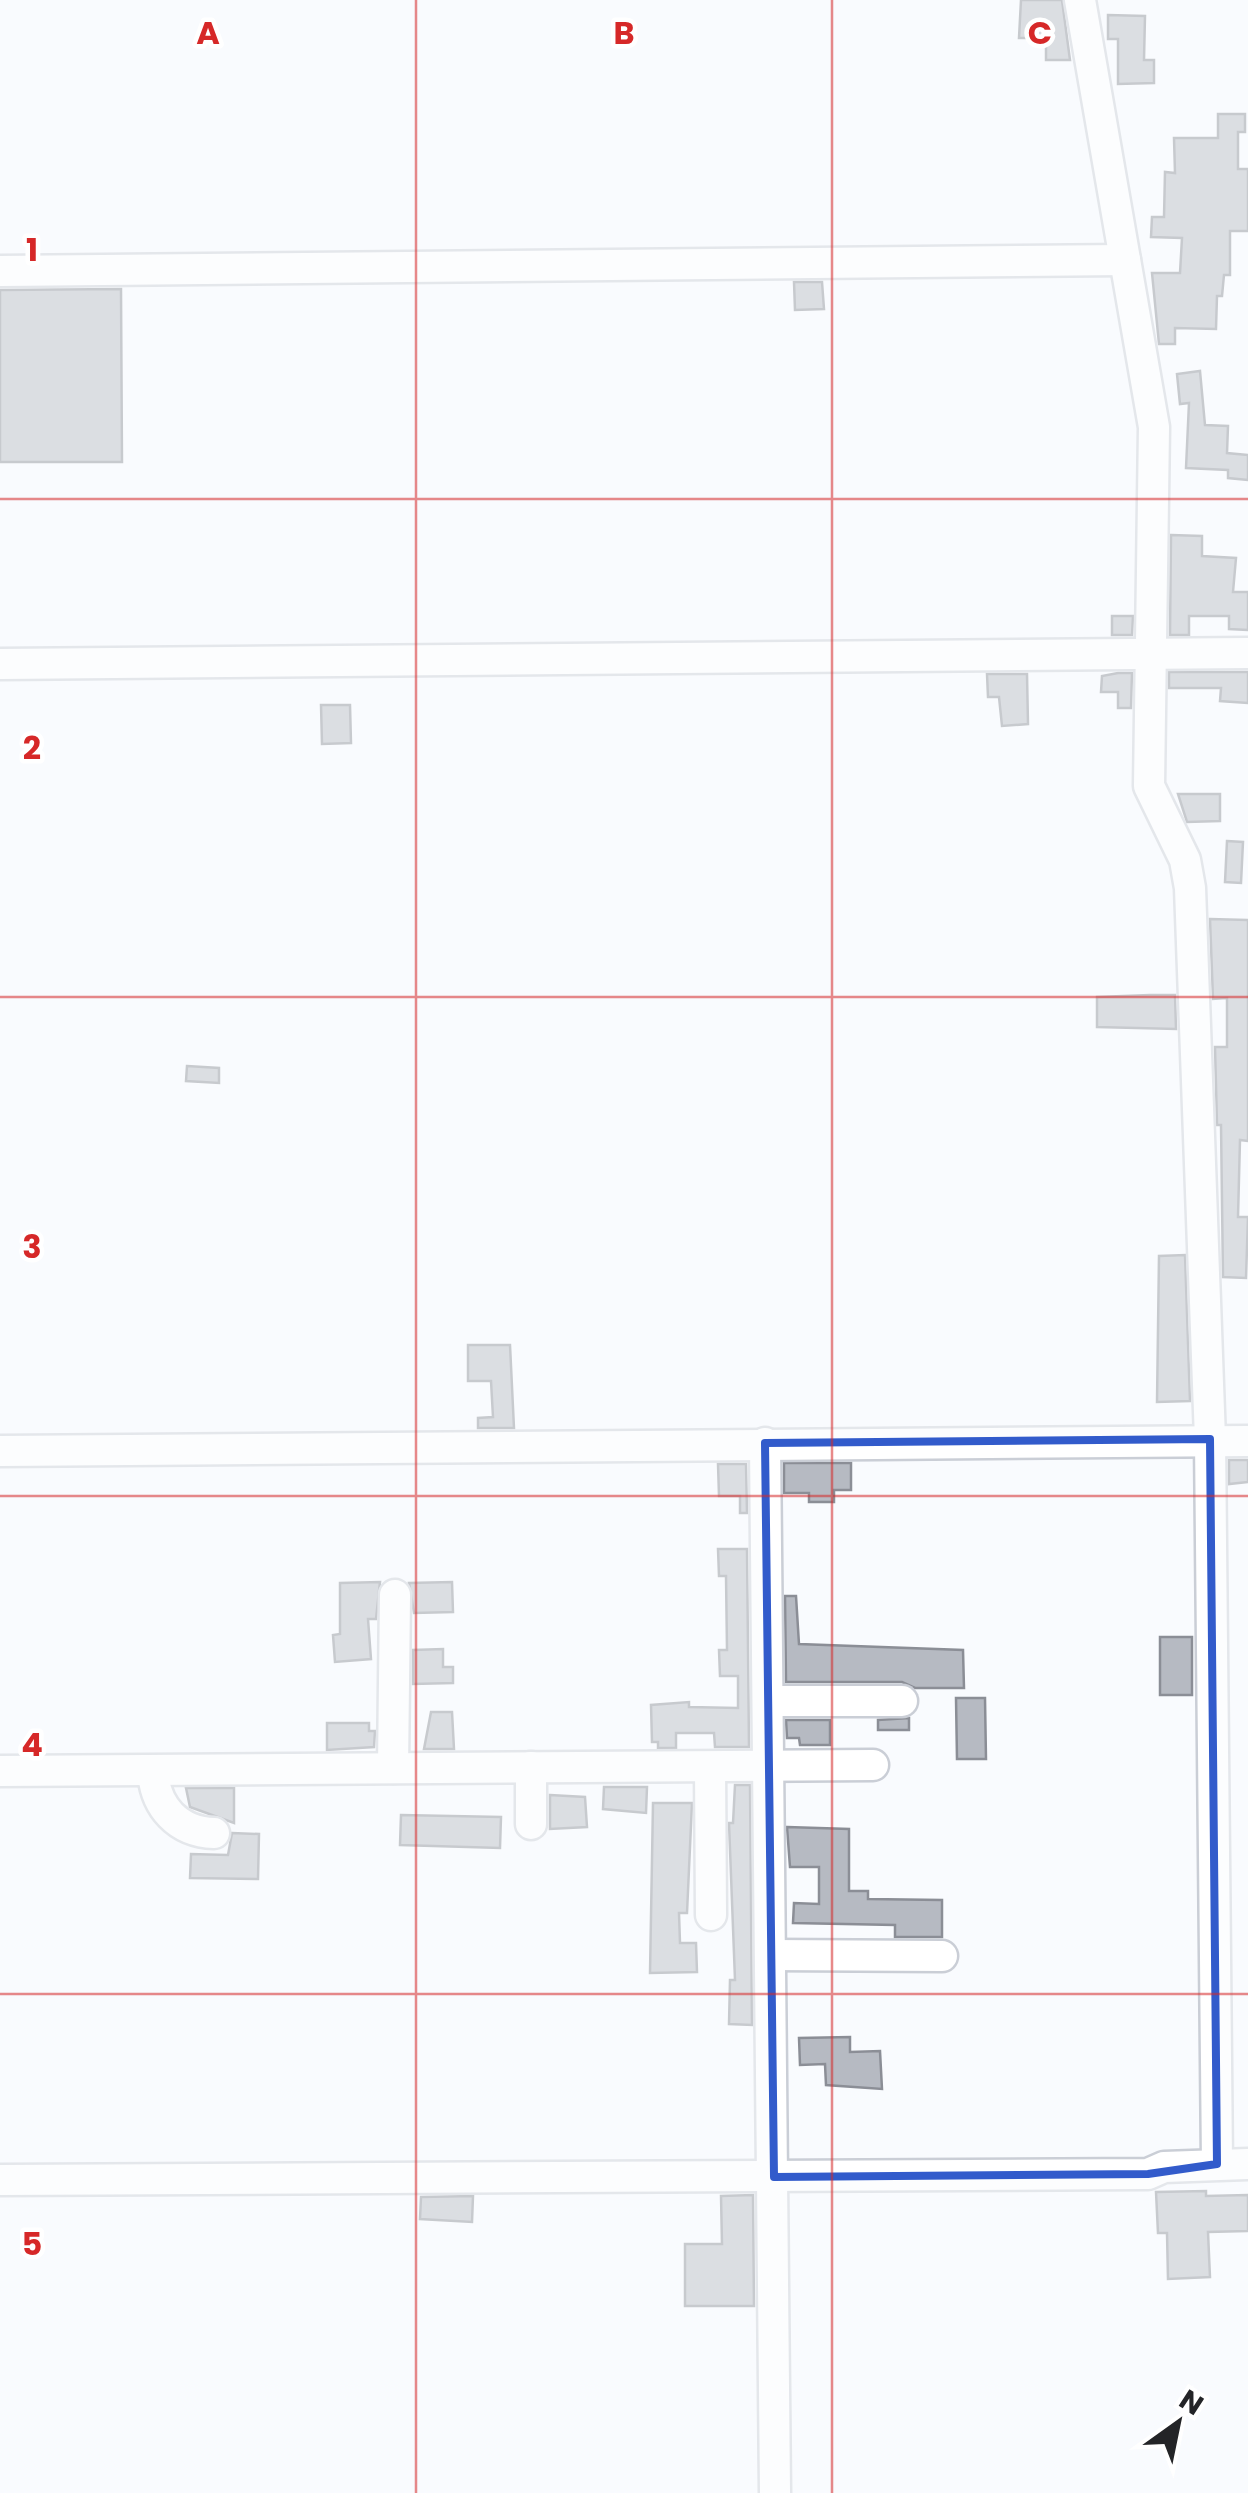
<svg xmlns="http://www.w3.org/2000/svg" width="1248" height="2493" font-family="Poppins,sans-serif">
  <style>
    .building { fill: #b6bac2; stroke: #8b8e96; stroke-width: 2.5 }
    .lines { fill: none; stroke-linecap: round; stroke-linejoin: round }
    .minor-casing { stroke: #caced6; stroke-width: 35 }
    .minor { stroke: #fff; stroke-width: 30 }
    .marked { fill: none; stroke: #325bcb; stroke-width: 8; stroke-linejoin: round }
    .grid { fill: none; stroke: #d62828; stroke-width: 2.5; stroke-opacity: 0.55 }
    .grid-label { font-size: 32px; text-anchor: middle; font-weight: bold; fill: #d62828; stroke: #fff; stroke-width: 9; stroke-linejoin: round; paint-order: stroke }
  </style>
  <rect width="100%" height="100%" fill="#f9fbfe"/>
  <g class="building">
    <polygon points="1021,0 1062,0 1070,60 1046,60 1046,38 1019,38"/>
    <polygon points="1108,15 1145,16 1144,60 1154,60 1154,83 1118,84 1118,39 1108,39"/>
    <polygon points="1218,114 1245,114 1245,132 1238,132 1238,169 1248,169 1248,231 1230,231 1230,275 1224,275 1222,296 1217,296 1216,329 1175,328 1175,344 1159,344 1152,273 1180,273 1182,238 1151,237 1152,217 1164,217 1165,172 1175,173 1174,138 1218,138"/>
    <polygon points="794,282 822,282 824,309 795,310"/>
    <polygon points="121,289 122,462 0,462 0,290"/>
    <polygon points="1200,371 1205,425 1228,426 1227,453 1248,455 1248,480 1228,478 1228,470 1186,468 1189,403 1180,404 1177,374"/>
    <polygon points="1171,535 1202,536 1202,556 1236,558 1233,592 1248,592 1248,630 1229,629 1229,616 1189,616 1189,635 1170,635"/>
    <polygon points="1112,616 1133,616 1132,635 1112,635"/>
    <polygon points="1169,672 1248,672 1248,703 1220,701 1221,688 1169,688"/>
    <polygon points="1118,673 1132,673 1131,708 1118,708 1118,692 1101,692 1102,676"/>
    <polygon points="987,674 1027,674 1028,724 1002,726 999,697 988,697"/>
    <polygon points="321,705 350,705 351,743 322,744"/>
    <polygon points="1178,794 1220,794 1220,821 1187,822"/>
    <polygon points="1227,841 1243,842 1241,883 1225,882"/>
    <polygon points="1210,919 1248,920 1248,1141 1240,1140 1238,1217 1248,1217 1246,1278 1223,1277 1221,1125 1217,1125 1215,1047 1227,1047 1227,998 1213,999"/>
    <polygon points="1150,995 1175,995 1176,1029 1097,1027 1097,997"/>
    <polygon points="187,1066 219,1068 219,1083 186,1081"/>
    <polygon points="1185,1255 1190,1401 1157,1402 1159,1256"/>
    <polygon points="468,1345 510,1345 514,1428 478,1428 478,1418 493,1417 491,1381 468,1381"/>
    <polygon points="1229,1460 1248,1460 1248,1482 1229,1484"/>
    <polygon points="784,1463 851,1463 851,1490 834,1490 834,1502 809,1502 809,1493 784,1493"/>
    <polygon points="718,1464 746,1464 747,1513 740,1513 740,1496 719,1496"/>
    <polygon points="718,1549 747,1549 749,1747 715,1747 714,1733 676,1733 676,1748 658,1748 658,1742 652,1742 651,1705 689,1702 689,1707 738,1708 738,1676 720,1676 719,1650 727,1650 726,1576 719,1576"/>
    <polygon points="380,1582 376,1619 368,1619 371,1659 335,1662 333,1635 340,1634 340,1583"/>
    <polygon points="452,1582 453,1612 414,1613 409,1583"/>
    <polygon points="785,1596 796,1596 799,1644 963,1650 964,1688 915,1688 902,1682 786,1682"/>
    <rect x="1160" y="1637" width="32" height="58"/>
    <polygon points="443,1649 443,1667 453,1667 453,1683 413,1684 413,1650"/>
    <polygon points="956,1698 985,1698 986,1759 957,1759"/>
    <polygon points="431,1712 452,1712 454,1749 424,1749"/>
    <polygon points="909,1718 909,1730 878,1730 878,1720"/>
    <polygon points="786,1720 830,1720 830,1745 800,1745 799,1738 787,1738"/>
    <polygon points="327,1723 369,1723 369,1731 375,1731 374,1747 327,1750"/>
    <polygon points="735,1785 750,1785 752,2025 729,2024 730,1980 735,1980 729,1823 733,1823"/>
    <polygon points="604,1787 647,1787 646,1813 603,1809"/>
    <polygon points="186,1788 234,1788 234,1823 190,1807"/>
    <polygon points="550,1795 585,1797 587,1827 550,1829"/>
    <polygon points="653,1803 692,1803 687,1913 679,1913 680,1943 696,1943 697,1972 650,1973"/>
    <polygon points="401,1815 501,1817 500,1848 400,1845"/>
    <polygon points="787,1827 849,1829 849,1891 868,1891 868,1899 942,1900 942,1937 895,1937 895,1925 793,1923 794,1903 819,1904 819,1867 790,1867"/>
    <polygon points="232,1833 259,1834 258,1879 190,1878 191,1854 228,1855"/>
    <polygon points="850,2037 850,2052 880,2051 882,2089 826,2085 825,2064 800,2065 799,2038"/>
    <polygon points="1206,2191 1206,2196 1248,2195 1248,2231 1208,2232 1210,2277 1168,2279 1167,2233 1158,2233 1156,2192"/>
    <polygon points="753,2195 754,2306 685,2306 685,2244 722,2244 721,2196"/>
    <polygon points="473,2196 472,2222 420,2219 421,2197"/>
  </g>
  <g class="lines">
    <defs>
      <g id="minor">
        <polyline points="1080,0 1154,427 1149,786 1185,860 1190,888 1210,1439 1217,2164"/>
        <polyline points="0,271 1125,260"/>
        <polyline points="0,664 1248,653"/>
        <polyline points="765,1443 775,2493"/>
        <polyline points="0,1451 1248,1441"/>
        <polyline points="770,1701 902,1701"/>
        <polyline points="710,1767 711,1915"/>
        <polyline points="393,1768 395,1595"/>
        <polyline points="0,1771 873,1765"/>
        <path d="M153 1771C155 1807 178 1832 214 1833"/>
        <polyline points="531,1824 531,1767"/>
        <polyline points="771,1955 942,1956"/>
        <polyline points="0,2180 1148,2174 1164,2167 1248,2164"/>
      </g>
    </defs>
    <use href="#minor" class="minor-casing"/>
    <use href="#minor" class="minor"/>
  </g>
  <path d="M0 0H1248V2493H0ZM1210 1439 1217 2164 1148 2174 774 2177 765 1443Z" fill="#f9fbfe" fill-opacity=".55" fill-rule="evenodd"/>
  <path class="marked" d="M1210 1439 1217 2164 1148 2174 774 2177 765 1443Z"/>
  <path class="grid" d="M416 0V2493M832 0V2493M0 499H1248M0 997H1248M0 1496H1248M0 1994H1248"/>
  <g class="grid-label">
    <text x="208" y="44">A</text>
    <text x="624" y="44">B</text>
    <text x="1040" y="44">C</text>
    <text x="32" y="261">1</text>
    <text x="32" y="759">2</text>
    <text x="32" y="1258">3</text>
    <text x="32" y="1756">4</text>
    <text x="32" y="2255">5</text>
  </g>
  <g transform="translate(1178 2423) rotate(33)" stroke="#ffffff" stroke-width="8" paint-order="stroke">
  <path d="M0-8L18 38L0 25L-18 38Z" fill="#232427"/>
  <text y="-15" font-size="28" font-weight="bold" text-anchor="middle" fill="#232427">N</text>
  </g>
</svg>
